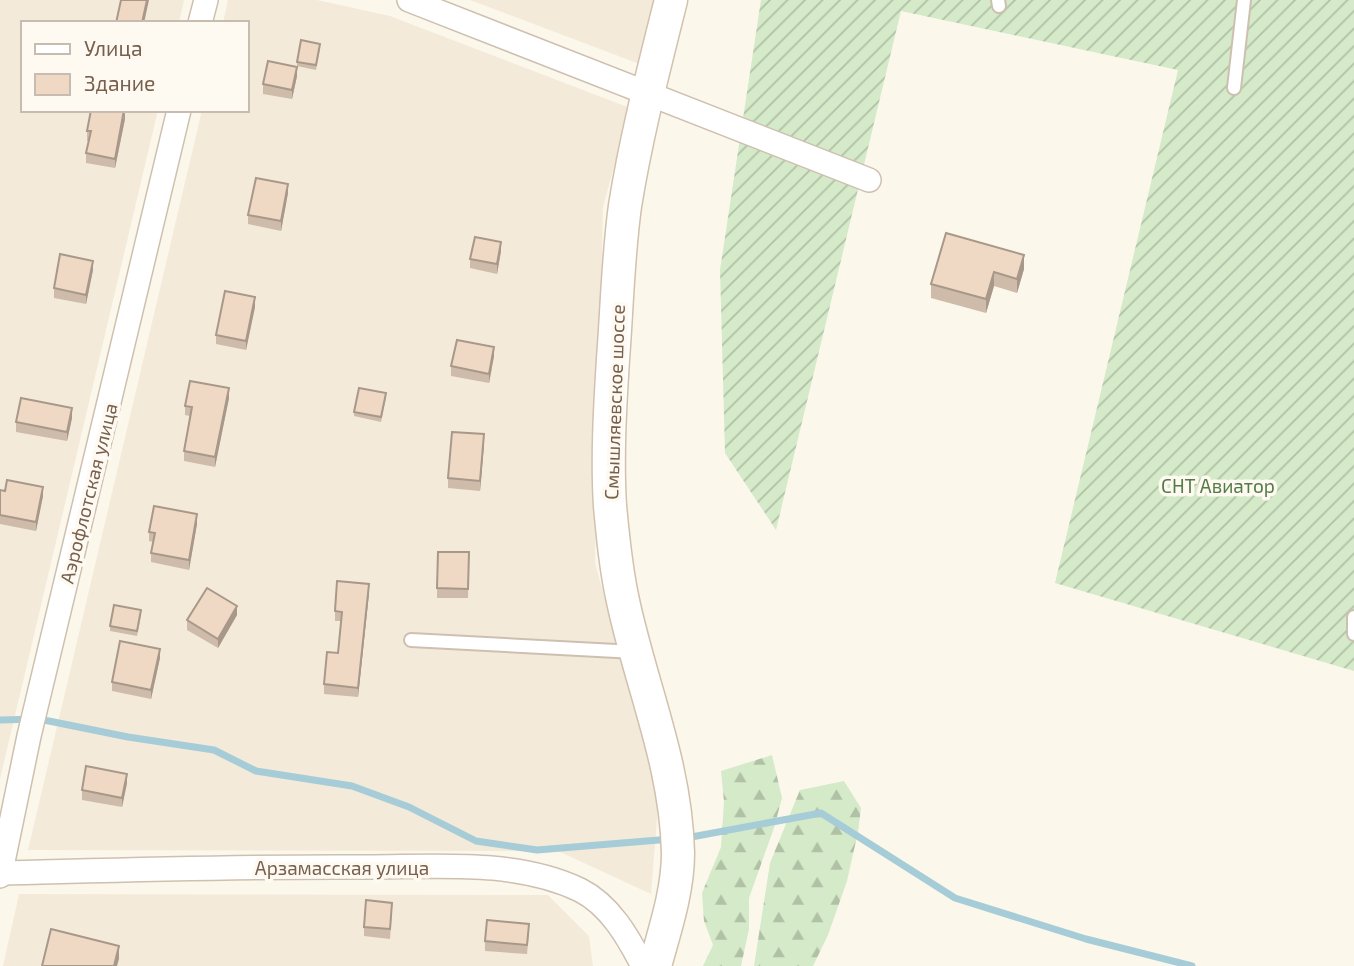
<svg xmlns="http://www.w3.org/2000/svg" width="1354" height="966" font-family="'Exo 2',sans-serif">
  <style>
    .residential { fill: #f4eada }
    .forest { fill: url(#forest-firs) }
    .garden { fill: url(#garden-furrows) }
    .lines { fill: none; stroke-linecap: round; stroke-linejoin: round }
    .stream { stroke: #a6ccd7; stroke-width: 7 }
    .lane-casing { stroke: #cec0b0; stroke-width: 16 }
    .street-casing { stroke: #cec0b0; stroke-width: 26 }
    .secondary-casing { stroke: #d1c1ae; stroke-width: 35 }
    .lane { stroke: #fff; stroke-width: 12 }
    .street { stroke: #fff; stroke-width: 23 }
    .secondary { stroke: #fff; stroke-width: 32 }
    .wall { fill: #cebba9 }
    .shaded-wall { fill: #a89889 }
    .building { fill: #f0d9c4; stroke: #a89889; stroke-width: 2 }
    .labels { text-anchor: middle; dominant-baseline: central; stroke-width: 7; stroke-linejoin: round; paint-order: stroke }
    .street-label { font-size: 19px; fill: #77604e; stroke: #fefaf2 }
    .park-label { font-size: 19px; fill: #527c46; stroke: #fefaf2 }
  </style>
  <defs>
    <pattern id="forest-firs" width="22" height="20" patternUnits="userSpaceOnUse" patternTransform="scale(1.75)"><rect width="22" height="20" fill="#d4eac9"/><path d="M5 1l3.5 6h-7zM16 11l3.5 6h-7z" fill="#b1c1a5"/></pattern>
    <pattern id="garden-furrows" width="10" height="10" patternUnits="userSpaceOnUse" patternTransform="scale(1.75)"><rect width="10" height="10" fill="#d4eac9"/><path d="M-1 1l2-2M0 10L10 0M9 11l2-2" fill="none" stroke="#b1c1a5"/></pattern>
  </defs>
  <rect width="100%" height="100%" fill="#fcf7eb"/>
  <g class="residential">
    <polygon points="0,0 184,0 179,23 23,23 23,110 158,110 0,779"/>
    <polygon points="228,0 317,0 390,16 630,108 603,207 595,563 659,794 651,894 558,851 28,850 202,110 247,110 247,23 223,23"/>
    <polygon points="470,0 660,0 642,65"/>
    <polygon points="19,894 548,895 589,936 593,966 3,966"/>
  </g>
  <g class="forest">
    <polygon points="772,755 782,798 774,828 749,898 749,929 741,966 703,966 713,945 704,921 702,893 721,847 724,802 721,771"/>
    <polygon points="844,781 861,808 858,832 847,881 828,935 813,966 754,966 770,863 800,790"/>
  </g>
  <polygon class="garden" points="761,0 1354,0 1354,671 1055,583 1178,70 901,11 776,530 725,453 720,270"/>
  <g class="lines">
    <g class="stream">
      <polyline points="0,720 39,719 128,737 214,750 256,771 352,786 409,807 476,841 537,850 671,839"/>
      <polyline points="686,838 821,813 955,898 1086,939 1192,966"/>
    </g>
    <defs>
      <g id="lane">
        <polyline points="998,0 999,6"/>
        <polyline points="1234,88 1244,0"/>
        <polyline points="1354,617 1354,634"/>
        <polyline points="411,640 635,652"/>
      </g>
      <g id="street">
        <polyline points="409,0 869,180"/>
        <polyline points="200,23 206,0"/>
        <path d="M0 873C122 870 244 866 366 867 434 867 517 859 580 890 610 905 628 937 643 966"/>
        <polyline points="0,876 29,736 179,110"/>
      </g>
      <path id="secondary" d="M655 966C665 929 678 891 678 853 676 763 641 686 623 601 616 570 613 538 610 506 607 458 610 407 613 359 617 308 618 256 625 206 636 137 654 68 671 0"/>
    </defs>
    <use href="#lane" class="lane-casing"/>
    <use href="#street" class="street-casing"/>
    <use href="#secondary" class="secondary-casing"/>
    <use href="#lane" class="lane"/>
    <use href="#street" class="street"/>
    <use href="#secondary" class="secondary"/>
  </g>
  <g class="wall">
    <polygon points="320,49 316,70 297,66 297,62"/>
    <polygon points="297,76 292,99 263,94 263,84"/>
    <polygon points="125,119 115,168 86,163 86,153 89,141 87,141 87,131"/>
    <polygon points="288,193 281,231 248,224 248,215"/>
    <polygon points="946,233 1024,269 1017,293 994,286 986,313 931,298 931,284"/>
    <polygon points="501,251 497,274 470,268 470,259"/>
    <polygon points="93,270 86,304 54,298 54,288"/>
    <polygon points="255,307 246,350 216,344 216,335"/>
    <polygon points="494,356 489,383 451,376 451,366"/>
    <polygon points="229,398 215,467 184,461 184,451 190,416 185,415 185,406"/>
    <polygon points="386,398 381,422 354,416 354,412"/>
    <polygon points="72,418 67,441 16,432 16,422"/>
    <polygon points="484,444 480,491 448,488 448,478"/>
    <polygon points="0,490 43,496 36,531 0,524"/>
    <polygon points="197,524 189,570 151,562 151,553 153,542 149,541 149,532"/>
    <polygon points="469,552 468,598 437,598 437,588"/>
    <polygon points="369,593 358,697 324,694 324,684 338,653 341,621 335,621 335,611"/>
    <polygon points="141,615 137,636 110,631 110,626"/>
    <polygon points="237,615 218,648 187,630 187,620"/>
    <polygon points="160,658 151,699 112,691 112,682"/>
    <polygon points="127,783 122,807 82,800 82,790"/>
    <polygon points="392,912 390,939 364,936 364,927"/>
    <polygon points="529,933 527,954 485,951 485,941"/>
  </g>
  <g class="shaded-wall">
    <polygon points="147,0 149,0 144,23 142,23"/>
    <polygon points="297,67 297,76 292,99 292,90"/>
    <polygon points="125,110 125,119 115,168 115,159"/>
    <polygon points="288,184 288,193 281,231 281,221"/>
    <polygon points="501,242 501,251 497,274 497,264"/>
    <polygon points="1024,255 1024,269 1017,293 1017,279"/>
    <polygon points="93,261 93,270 86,304 86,295"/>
    <polygon points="994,272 994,286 986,313 986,299"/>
    <polygon points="255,297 255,307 246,350 246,341"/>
    <polygon points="494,347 494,356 489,383 489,374"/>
    <polygon points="229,388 229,398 215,467 215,457"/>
    <polygon points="72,408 72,418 67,441 67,432"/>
    <polygon points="484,434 484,444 480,491 480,481"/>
    <polygon points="43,487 43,496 36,531 36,522"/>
    <polygon points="197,514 197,524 189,570 189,560"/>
    <polygon points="369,584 369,593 358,697 358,688"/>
    <polygon points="237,606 237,615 218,648 218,639"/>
    <polygon points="160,649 160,658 151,699 151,690"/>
    <polygon points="127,774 127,783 122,807 122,798"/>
    <polygon points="119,946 119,959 117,966 114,966"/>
  </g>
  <g class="building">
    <polygon points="121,0 147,0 142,23 116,23"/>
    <polygon points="301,40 320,44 316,65 297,62"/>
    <polygon points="268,61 297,67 292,90 263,84"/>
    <polygon points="91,110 124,110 115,159 86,153 91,131 87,131"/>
    <polygon points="256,178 288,184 281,221 248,215"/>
    <polygon points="946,233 1024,255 1017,279 994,272 986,299 931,284"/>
    <polygon points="475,237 501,242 497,264 470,259"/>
    <polygon points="60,254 93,261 86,295 54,288"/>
    <polygon points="225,291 255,297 246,341 216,335"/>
    <polygon points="457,340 494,347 489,374 451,366"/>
    <polygon points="190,381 229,388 215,457 184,451 192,407 185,406"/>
    <polygon points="359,388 386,393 381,417 354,412"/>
    <polygon points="21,398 72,408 67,432 16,422"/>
    <polygon points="452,432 484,434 480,481 448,478"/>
    <polygon points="7,480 43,487 36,522 0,515 0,490 5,491"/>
    <polygon points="154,506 197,514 189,560 151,553 155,533 149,532"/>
    <polygon points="438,552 469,552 468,589 437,588"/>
    <polygon points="337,581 369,584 358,688 324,684 327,652 338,653 342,612 335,611"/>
    <polygon points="207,588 237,606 218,639 187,620"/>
    <polygon points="114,605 141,610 137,631 110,626"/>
    <polygon points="120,641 160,649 151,690 112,682"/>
    <polygon points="86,766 127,774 122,798 82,790"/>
    <polygon points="366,900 392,903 390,929 364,927"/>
    <polygon points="487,920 529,924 527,945 485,941"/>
    <polygon points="51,929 119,946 114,966 42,966"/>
  </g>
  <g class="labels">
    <g class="street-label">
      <text transform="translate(614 402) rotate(-88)">Смышляевское шоссе</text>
      <text transform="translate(88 493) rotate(-76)">Аэрофлотская улица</text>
      <text x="342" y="867">Арзамасская улица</text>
    </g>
    <g class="park-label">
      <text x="1218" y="485">СНТ Авиатор</text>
    </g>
  </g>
  <rect x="21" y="21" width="228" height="91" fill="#fefaf2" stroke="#c8bcb0" stroke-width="2"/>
  <rect x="35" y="44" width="35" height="10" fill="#ffffff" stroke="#c8bcb0" stroke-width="2"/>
  <text x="84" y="56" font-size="21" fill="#77604e">Улица</text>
  <rect x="35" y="74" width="35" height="21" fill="#f0d9c4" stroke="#c8bcb0" stroke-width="2"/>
  <text x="84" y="91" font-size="21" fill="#77604e">Здание</text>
</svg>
